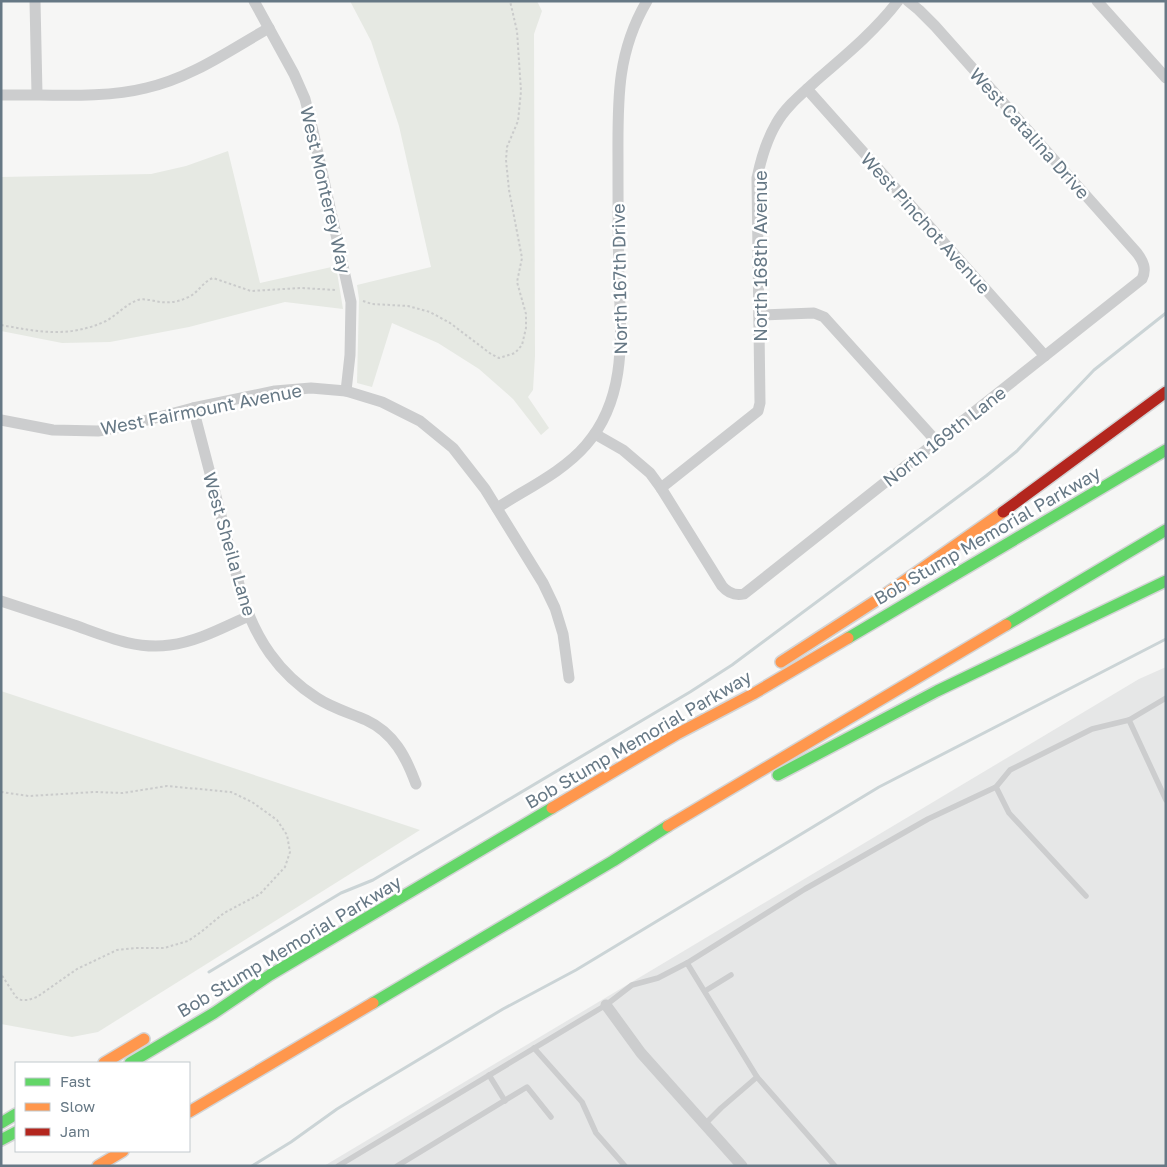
<svg xmlns="http://www.w3.org/2000/svg" width="1167" height="1167" font-family="'Golos Text',sans-serif">
  <style>
    .built { fill: #e6e7e7 }
    .green { fill: #e6e9e3 }
    .lines { fill: none; stroke-linecap: round; stroke-linejoin: round }
    .stream { stroke: #cbd4d6; stroke-width: 3 }
    .fast-casing { stroke: #d3d4d5; stroke-width: 14 }
    .slow-casing { stroke: #d3d4d5; stroke-width: 14 }
    .jam-casing { stroke: #d3d4d5; stroke-width: 14 }
    .path { stroke: #cacbcb; stroke-width: 2; stroke-dasharray: 2.5 2.5; stroke-linecap: butt }
    .lane { stroke: #cccdce; stroke-width: 5.5 }
    .street { stroke: #cccdce; stroke-width: 11 }
    .fast { stroke: #63d668; stroke-width: 11 }
    .slow { stroke: #ff974d; stroke-width: 11 }
    .jam { stroke: #b3261e; stroke-width: 11 }
    .labels { text-anchor: middle; dominant-baseline: central; stroke-width: 5; stroke-linejoin: round; paint-order: stroke }
    .street-label { font-size: 18px; fill: #667885; stroke: #fff }
  </style>
  <rect width="100%" height="100%" fill="#f6f6f5"/>
  <polygon class="built" points="1166,667 1166,1166 324,1166 1139,679"/>
  <g class="green">
    <polygon points="350,1 537,1 542,11 534,34 535,356 533,390 528,397 549,428 541,435 513,399 479,369 438,343 392,323 372,387 357,383 359,299 357,285 431,267 399,126 371,41"/>
    <polygon points="228,151 260,283 336,266 343,309 285,302 189,327 110,342 62,343 1,331 1,177 151,174 186,166"/>
    <polygon points="1,691 420,830 98,1032 72,1037 1,1024"/>
  </g>
  <g class="lines">
    <g class="stream">
      <polyline points="209,972 341,893 373,880 690,692 732,665 986,476 1017,451 1094,370 1166,313"/>
      <polyline points="252,1166 291,1142 337,1109 368,1090 503,1009 576,970 879,787 1166,639"/>
    </g>
    <defs>
      <g id="fast">
        <polyline points="1006,625 1166,530"/>
        <polyline points="848,638 1166,450"/>
        <polyline points="778,775 937,691 1166,581"/>
        <polyline points="373,1003 613,861 668,826"/>
        <polyline points="130,1063 214,1013 270,975 552,808"/>
        <polyline points="1,1123 16,1114"/>
        <polyline points="1,1140 16,1132"/>
      </g>
      <g id="slow">
        <polyline points="781,662 880,598 1003,512"/>
        <polyline points="552,808 677,734 753,694 848,638"/>
        <polyline points="668,826 1006,625"/>
        <polyline points="104,1063 144,1039"/>
        <polyline points="189,1112 373,1003"/>
        <polyline points="98,1166 123,1151"/>
      </g>
      <polyline id="jam" points="1003,512 1166,392"/>
    </defs>
    <use href="#fast" class="fast-casing"/>
    <use href="#slow" class="slow-casing"/>
    <use href="#jam" class="jam-casing"/>
    <g class="path">
      <polyline points="363,301 372,304 408,306 430,312 450,323 491,354 499,358 515,353 522,345 526,328 526,314 517,282 522,258 509,190 506,160 507,147 518,121 521,91 517,31 510,1"/>
      <path d="M1 325C39 332 69 338 106 321 117 315 126 304 138 300 145 298 153 301 160 302 169 303 178 302 186 298 198 294 202 282 213 278L251 291 301 288 336 290"/>
      <polyline points="1,792 29,796 95,792 123,793 167,786 231,792 252,802 277,820 287,835 290,852 285,867 260,894 224,913 201,932 188,941 164,948 136,948 117,950 77,969 37,997 28,1000 21,1000 16,997 1,974"/>
    </g>
    <g class="lane">
      <polyline points="1166,698 1129,720 1166,800"/>
      <polyline points="996,787 1009,813 1086,896"/>
      <polyline points="687,963 757,1077"/>
      <polyline points="705,991 731,975"/>
      <polyline points="534,1048 582,1102 596,1133 625,1166"/>
      <polyline points="489,1075 505,1101"/>
      <polyline points="705,1124 721,1108 757,1077 835,1166"/>
      <polyline points="338,1166 606,1005 632,985 658,978 687,963 805,889 928,819 996,787 1010,770 1092,729 1129,720"/>
      <polyline points="397,1166 527,1087 551,1117"/>
    </g>
    <g class="street">
      <polyline points="35,1 37,94"/>
      <polyline points="254,1 294,74 305,99 313,131 351,302 350,355 346,391"/>
      <polyline points="1097,1 1166,78"/>
      <polyline points="807,89 1045,356"/>
      <path d="M1 95C46 94 103 99 146 88 191 78 230 50 269 28"/>
      <polyline points="759,315 814,313 824,317 937,442"/>
      <path d="M193 408 242 596C256 639 278 673 317 698 332 708 350 713 366 720 394 733 406 757 416 784"/>
      <polyline points="1,420 53,430 98,431 121,427 193,408 275,391 311,388 346,391 382,402 420,421 453,448 485,489 543,583 555,608 563,634 569,678"/>
      <path d="M595 434 623 450 650 473 661 488 722 586C728 593 735 596 744 594L1142 279C1147 269 1143 261 1137 253L935 26 919 10 908 1"/>
      <path d="M661 488 758 411 760 403 757 178C761 159 766 141 776 124 786 106 803 93 818 79 846 55 875 31 898 1"/>
      <path d="M497 508C526 489 563 472 586 445 627 398 621 337 619 279 618 242 618 204 618 166 618 105 615 55 647 1"/>
      <path d="M1 601C25 609 50 617 74 625 105 636 136 650 170 645 197 642 224 627 249 616"/>
      <polyline points="606,1005 641,1053 742,1166"/>
    </g>
    <use href="#fast" class="fast"/>
    <use href="#slow" class="slow"/>
    <use href="#jam" class="jam"/>
  </g>
  <g class="labels">
    <g class="street-label">
      <text transform="translate(1030 133) rotate(48)">West Catalina Drive</text>
      <text transform="translate(326 190) rotate(77)">West Monterey Way</text>
      <text transform="translate(926 223) rotate(48)">West Pinchot Avenue</text>
      <text transform="translate(760 256) rotate(-90)">North 168th Avenue</text>
      <text transform="translate(619 279) rotate(-91)">North 167th Drive</text>
      <text transform="translate(201 409) rotate(-11)">West Fairmount Avenue</text>
      <text transform="translate(944 436) rotate(-38)">North 169th Lane</text>
      <text transform="translate(987 535) rotate(-30)">Bob Stump Memorial Parkway</text>
      <text transform="translate(230 544) rotate(74)">West Sheila Lane</text>
      <text transform="translate(638 739) rotate(-30)">Bob Stump Memorial Parkway</text>
      <text transform="translate(289 946) rotate(-31)">Bob Stump Memorial Parkway</text>
    </g>
  </g>
  <rect width="1167" height="1167" fill="none" stroke="#667885" stroke-width="5"/>
  <rect x="15" y="1062" width="175" height="90" fill="#ffffff" stroke="#c2c9ce"/>
  <rect x="25" y="1078" width="25" height="8" fill="#63d668" stroke="#c2c9ce"/>
  <text x="60" y="1087" font-size="15" fill="#667885">Fast</text>
  <rect x="25" y="1103" width="25" height="8" fill="#ff974d" stroke="#c2c9ce"/>
  <text x="60" y="1112" font-size="15" fill="#667885">Slow</text>
  <rect x="25" y="1128" width="25" height="8" fill="#b3261e" stroke="#c2c9ce"/>
  <text x="60" y="1137" font-size="15" fill="#667885">Jam</text>
</svg>
